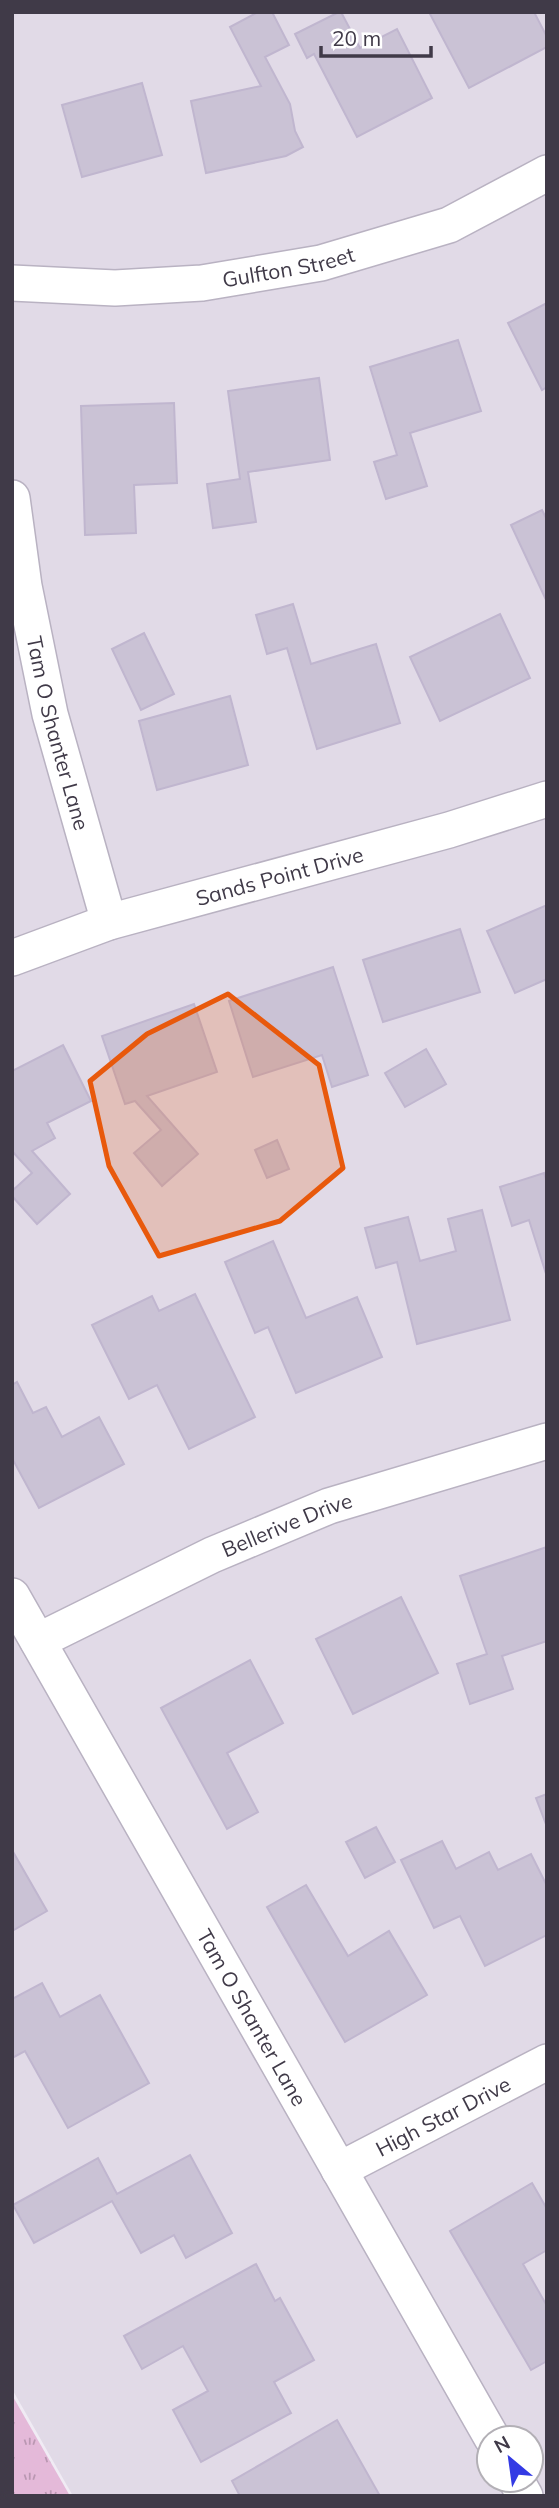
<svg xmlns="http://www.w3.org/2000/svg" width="559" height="2508" font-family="Mulish,sans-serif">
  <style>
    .residential { fill: #e1dae7; fill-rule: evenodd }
    .grass { fill: url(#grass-tufts) }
    .building { fill: #cac2d5; stroke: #c0b6cf; stroke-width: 2 }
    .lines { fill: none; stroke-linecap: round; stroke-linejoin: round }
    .street-casing { stroke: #b9b2c2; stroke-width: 38 }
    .street { stroke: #fff; stroke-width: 35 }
    .marked { fill: #e8590c; fill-opacity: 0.2; stroke: #e8590c; stroke-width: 5; stroke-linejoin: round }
    .labels { text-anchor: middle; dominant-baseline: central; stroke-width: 5; stroke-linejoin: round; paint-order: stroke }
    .street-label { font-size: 21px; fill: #403a48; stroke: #fff }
  </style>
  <defs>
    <pattern id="grass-tufts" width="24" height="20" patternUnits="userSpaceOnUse" patternTransform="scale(1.75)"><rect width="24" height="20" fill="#e4b9d9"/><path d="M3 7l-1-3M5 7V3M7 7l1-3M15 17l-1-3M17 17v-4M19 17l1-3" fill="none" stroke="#ba97b2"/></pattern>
  </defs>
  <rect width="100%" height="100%" fill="#f0ebf4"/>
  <path class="residential" d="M12 12H547V2496H73L12 2389ZM489 2438H531V2480H489Z"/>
  <polygon class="grass" points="12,2395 70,2496 12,2496"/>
  <g class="building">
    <polygon points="258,12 272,12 289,45 265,57 290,104 295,131 303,147 286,156 206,173 191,101 261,86 230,27"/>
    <polygon points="339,12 341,12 360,48 397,29 432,98 357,137 314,54 307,58 295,34"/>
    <polygon points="429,12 534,12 547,37 547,47 469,88"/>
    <polygon points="142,83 162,155 82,177 62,105"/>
    <polygon points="547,303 547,387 542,390 508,323"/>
    <polygon points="458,340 481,411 410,433 427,486 386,499 374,462 397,455 370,367"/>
    <polygon points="319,378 330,460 248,472 256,522 213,528 207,484 240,479 228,391"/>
    <polygon points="174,403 177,483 134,485 136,533 85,535 81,406"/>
    <polygon points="542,510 547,520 547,602 511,525"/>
    <polygon points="293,604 311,664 376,644 400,723 317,749 287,648 267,654 256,615"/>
    <polygon points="500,614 530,678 440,721 410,657"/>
    <polygon points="144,633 174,694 141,710 112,649"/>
    <polygon points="230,696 248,765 157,790 139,721"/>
    <polygon points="547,905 547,979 515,993 487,931"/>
    <polygon points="460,929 480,992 383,1022 363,960"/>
    <polygon points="333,967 368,1075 332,1087 322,1055 253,1077 229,1001"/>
    <polygon points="194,1004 217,1072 147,1096 198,1154 162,1186 134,1153 161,1130 135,1101 125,1104 102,1036"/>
    <polygon points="63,1045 91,1101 47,1123 55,1138 32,1151 70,1194 37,1224 12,1196 12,1191 32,1173 12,1151 12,1071"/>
    <polygon points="426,1049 446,1084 405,1107 385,1073"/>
    <polygon points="277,1140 289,1169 267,1178 255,1150"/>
    <polygon points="544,1173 547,1183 547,1277 529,1220 512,1226 500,1187"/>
    <polygon points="482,1210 510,1320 417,1344 397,1262 376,1268 365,1228 408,1217 420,1261 456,1251 448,1219"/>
    <polygon points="273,1241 306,1318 357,1297 382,1357 296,1393 268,1327 255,1333 225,1262"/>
    <polygon points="195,1294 255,1417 189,1449 157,1385 129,1399 92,1325 152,1296 159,1311"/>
    <polygon points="17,1382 33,1413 46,1407 62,1437 99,1417 124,1464 39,1508 12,1458 12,1385"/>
    <polygon points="547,1547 547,1641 502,1656 513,1689 470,1704 457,1664 487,1654 460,1576"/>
    <polygon points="401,1597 438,1673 353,1714 316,1639"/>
    <polygon points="250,1660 283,1723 227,1753 258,1812 227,1829 161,1708"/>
    <polygon points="547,1794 547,1827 536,1798"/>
    <polygon points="376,1827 395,1862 365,1878 346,1842"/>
    <polygon points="442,1841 456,1869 489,1852 498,1870 531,1854 547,1886 547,1935 485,1966 460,1916 434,1928 401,1860"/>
    <polygon points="12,1850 47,1911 12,1931"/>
    <polygon points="306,1885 348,1956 389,1931 427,1995 345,2042 267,1907"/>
    <polygon points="42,1983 60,2017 100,1995 149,2083 68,2128 25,2051 12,2058 12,1999"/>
    <polygon points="190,2155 232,2233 186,2258 174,2235 141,2253 112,2201 34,2243 13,2205 98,2158 117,2194"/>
    <polygon points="532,2183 547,2209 547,2250 523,2264 547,2306 547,2361 531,2370 450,2231"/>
    <polygon points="256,2264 275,2301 280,2298 314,2360 274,2382 291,2413 201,2462 173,2410 208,2391 183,2346 142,2369 124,2336"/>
    <polygon points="337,2420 380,2496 240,2496 232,2481"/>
  </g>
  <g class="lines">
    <defs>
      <g id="street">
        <path id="s1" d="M12 283 115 288 202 283 321 263 449 225 547 173"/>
        <path id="s2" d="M12 498 24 586 50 714 109 922"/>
        <path id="s3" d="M12 958 109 922 449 830 547 799"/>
        <path id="s4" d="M12 1596 492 2438"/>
        <path id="s5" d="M38 1641 212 1555 329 1506 547 1441"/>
        <path id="s6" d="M339 2170 547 2062"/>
        <polyline points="516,2480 525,2496"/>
      </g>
    </defs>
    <use href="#street" class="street-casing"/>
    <use href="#street" class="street"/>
  </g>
  <path class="marked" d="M228 994 319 1065 343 1168 280 1221 159 1256 109 1166 90 1081 147 1034Z"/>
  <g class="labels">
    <g class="street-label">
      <text stroke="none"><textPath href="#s1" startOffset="278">Gulfton Street</textPath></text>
      <text stroke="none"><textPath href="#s2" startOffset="240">Tam O Shanter Lane</textPath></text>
      <text stroke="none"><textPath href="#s3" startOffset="280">Sands Point Drive</textPath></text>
      <text stroke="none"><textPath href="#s5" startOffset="275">Bellerive Drive</textPath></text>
      <text stroke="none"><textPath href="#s4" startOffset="485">Tam O Shanter Lane</textPath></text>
      <text stroke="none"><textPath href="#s6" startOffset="117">High Star Drive</textPath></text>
    </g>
  </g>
  <rect width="559" height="2508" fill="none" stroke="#403a48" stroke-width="28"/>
  <g transform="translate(510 2459) rotate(331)"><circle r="33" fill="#ffffff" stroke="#b3b0b6" stroke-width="2"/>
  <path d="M0-5L12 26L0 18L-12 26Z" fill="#333ae4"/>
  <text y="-10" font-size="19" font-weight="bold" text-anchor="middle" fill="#403a48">N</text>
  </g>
  <path d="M321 46v10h110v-10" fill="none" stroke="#403a48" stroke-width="3.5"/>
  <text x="332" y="46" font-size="21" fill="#403a48" stroke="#ffffff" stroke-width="5" paint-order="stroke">20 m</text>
</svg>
